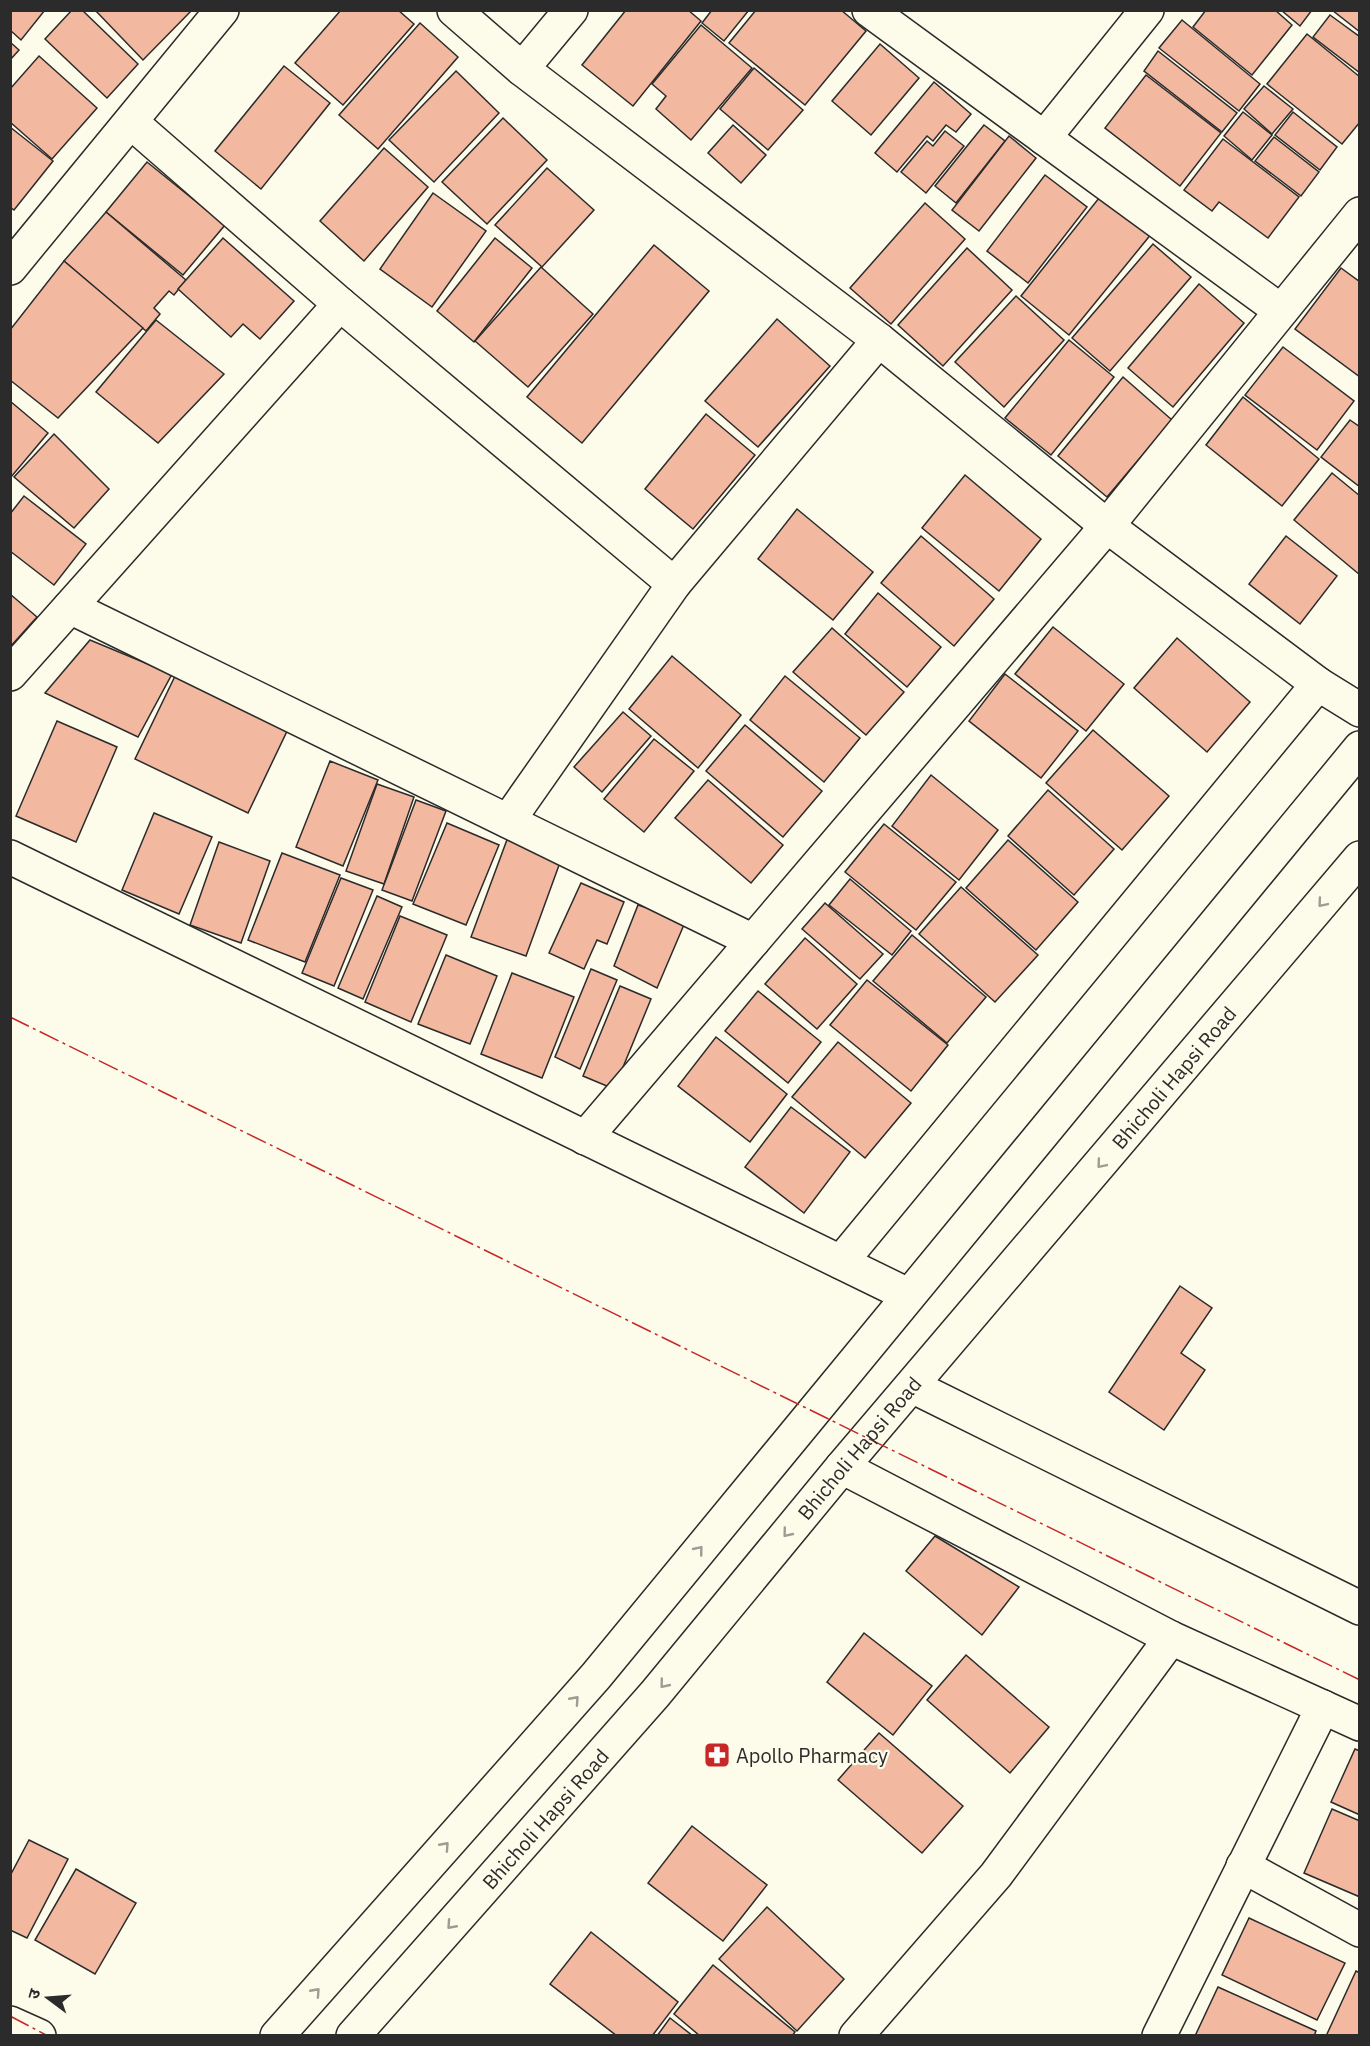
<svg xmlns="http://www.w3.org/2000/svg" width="1370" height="2046" font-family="'IBM Plex Sans','Noto Sans Devanagari',sans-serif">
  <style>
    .building { fill: #f2b8a0; stroke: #2b2b2b; stroke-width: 1.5 }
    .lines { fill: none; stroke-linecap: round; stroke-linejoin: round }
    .street-casing { stroke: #2b2b2b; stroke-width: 36 }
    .secondary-casing { stroke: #2b2b2b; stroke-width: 36 }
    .street { stroke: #fdfbea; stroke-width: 33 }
    .secondary { stroke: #fdfbea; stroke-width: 33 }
    .power { stroke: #c62828; stroke-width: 1.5; stroke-dasharray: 21 4.5 3 4.5; stroke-linecap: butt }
    .oneway { stroke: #9e9d94 }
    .labels { text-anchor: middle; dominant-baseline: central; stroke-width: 4.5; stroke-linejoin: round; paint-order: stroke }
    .street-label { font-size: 20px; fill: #2b2b2b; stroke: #fdfbea }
    .poi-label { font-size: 20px; fill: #2b2b2b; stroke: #fdfbea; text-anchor: start }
  </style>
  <rect width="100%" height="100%" fill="#fdfbea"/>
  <g class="building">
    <polygon points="10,10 45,10 21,40 10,30"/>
    <polygon points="72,10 82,10 138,64 107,98 45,39"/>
    <polygon points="95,10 192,10 143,60"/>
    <polygon points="341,10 398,10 414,24 343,105 295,63"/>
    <polygon points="626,10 688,10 701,21 633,106 582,65"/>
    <polygon points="712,10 749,10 724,41 702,23"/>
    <polygon points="756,10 841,10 866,31 805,105 729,43"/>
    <polygon points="1206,10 1275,10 1292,25 1252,75 1193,27"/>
    <polygon points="1281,10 1312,10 1300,26"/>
    <polygon points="1332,10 1360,10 1360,32"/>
    <polygon points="1330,15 1360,37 1360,73 1313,37"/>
    <polygon points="1182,20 1260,84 1239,111 1159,48"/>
    <polygon points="420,23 458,57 378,149 339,115"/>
    <polygon points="701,25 752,68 691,140 656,109 666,96 652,84"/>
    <polygon points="1307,34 1360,77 1360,122 1342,144 1267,84"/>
    <polygon points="10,42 19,50 10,60"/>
    <polygon points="880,44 919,78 871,135 832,101"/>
    <polygon points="1158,51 1237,113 1222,132 1144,71"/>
    <polygon points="39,56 97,108 52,159 10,122 10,89"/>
    <polygon points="284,66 330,103 261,189 215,151"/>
    <polygon points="754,68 803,110 768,150 720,109"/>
    <polygon points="456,71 499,113 434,182 389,140"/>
    <polygon points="1146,75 1221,133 1180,186 1105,128"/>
    <polygon points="934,82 971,114 956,132 946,125 933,141 927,136 897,172 875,153"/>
    <polygon points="1264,86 1293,109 1272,134 1244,109"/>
    <polygon points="1243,112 1272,135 1252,160 1224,136"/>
    <polygon points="1293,112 1337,147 1320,170 1275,135"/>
    <polygon points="503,118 547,160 487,224 442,182"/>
    <polygon points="733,125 766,155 741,183 708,153"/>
    <polygon points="984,125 1005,141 956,203 935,186"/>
    <polygon points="10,127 53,161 14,210 10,207"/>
    <polygon points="945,131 964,146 926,193 901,172 927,141 933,146"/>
    <polygon points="1009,136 1036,158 979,231 952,210"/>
    <polygon points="1274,137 1319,172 1301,196 1255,161"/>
    <polygon points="1223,139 1299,197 1268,238 1219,202 1212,211 1184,190"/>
    <polygon points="384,148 428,187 364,261 320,221"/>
    <polygon points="147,162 225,225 183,275 106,212"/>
    <polygon points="547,168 594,210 542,267 495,225"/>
    <polygon points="1045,175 1087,207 1028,283 987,251"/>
    <polygon points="433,193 486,231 432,307 380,269"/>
    <polygon points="1103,193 1152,233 1069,335 1021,296"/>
    <polygon points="925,203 965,239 891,324 850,288"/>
    <polygon points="106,212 186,280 174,295 169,291 154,308 160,314 146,331 64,261"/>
    <polygon points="223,238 294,301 260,339 243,324 231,337 178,289"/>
    <polygon points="495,238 532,268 474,342 437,311"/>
    <polygon points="1153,244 1191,277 1110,371 1072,338"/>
    <polygon points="654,245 709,291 582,443 527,397"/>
    <polygon points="967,248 1012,290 943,366 898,325"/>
    <polygon points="64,261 143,328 58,418 10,380 10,330"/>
    <polygon points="541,267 593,314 528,387 475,341"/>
    <polygon points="1341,268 1360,282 1360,377 1295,329"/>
    <polygon points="1199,284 1244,323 1173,407 1128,368"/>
    <polygon points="1016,296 1064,340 1004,407 955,362"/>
    <polygon points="777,319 830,366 758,447 705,401"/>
    <polygon points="156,320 224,374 158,443 96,392"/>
    <polygon points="1069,340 1114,377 1051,455 1005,418"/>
    <polygon points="1283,347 1354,401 1317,450 1245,395"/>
    <polygon points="1123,377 1172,420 1107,497 1058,456"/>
    <polygon points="1243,397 1319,459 1282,506 1206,445"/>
    <polygon points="10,401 48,433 11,477 10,477"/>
    <polygon points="706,414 755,455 693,529 645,489"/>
    <polygon points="1350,420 1360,427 1360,487 1321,457"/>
    <polygon points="54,434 109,489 74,528 14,477"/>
    <polygon points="1332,473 1360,496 1360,575 1294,520"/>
    <polygon points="965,475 1041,539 999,591 922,528"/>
    <polygon points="24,496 86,544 54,585 10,551 10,514"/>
    <polygon points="797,509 873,572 833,620 758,559"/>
    <polygon points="921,536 994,599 954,646 881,583"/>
    <polygon points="1286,536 1337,576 1300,624 1249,584"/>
    <polygon points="878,593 941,647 907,687 845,634"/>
    <polygon points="10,594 37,617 10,647"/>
    <polygon points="1053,627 1124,684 1086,731 1015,674"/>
    <polygon points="832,628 904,692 866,735 793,672"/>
    <polygon points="1177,638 1250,702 1207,752 1134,688"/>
    <polygon points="90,640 172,674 138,737 45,693"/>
    <polygon points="672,656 741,715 698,768 629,709"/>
    <polygon points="177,672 289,727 248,813 135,759"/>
    <polygon points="1005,674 1078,731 1041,778 969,721"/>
    <polygon points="785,676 860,738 824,782 750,720"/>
    <polygon points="623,712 651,736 602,792 574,767"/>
    <polygon points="57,721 117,747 76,842 16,816"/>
    <polygon points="745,725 822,791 783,837 706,771"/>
    <polygon points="1093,730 1169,796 1122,850 1046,783"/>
    <polygon points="654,739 694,771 644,832 604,799"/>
    <polygon points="330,761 378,780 343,866 296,847"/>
    <polygon points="931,775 998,830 959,880 892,826"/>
    <polygon points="708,780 783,845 751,883 675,818"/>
    <polygon points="377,784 414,797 384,884 346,871"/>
    <polygon points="1048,790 1114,849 1074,895 1008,836"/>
    <polygon points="416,800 446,811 412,901 382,890"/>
    <polygon points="154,813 212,837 179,914 122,890"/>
    <polygon points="447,823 499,845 466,925 413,904"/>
    <polygon points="884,824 956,882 916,930 845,872"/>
    <polygon points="508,837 562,857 526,956 471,937"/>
    <polygon points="1008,840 1078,902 1036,950 966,888"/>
    <polygon points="219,842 270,861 241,943 190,925"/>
    <polygon points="282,853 340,875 305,962 248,940"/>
    <polygon points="341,878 373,890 334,986 302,973"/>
    <polygon points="850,879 911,931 892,955 829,905"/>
    <polygon points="581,883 624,902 607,944 597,940 584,969 549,953"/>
    <polygon points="961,887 1038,955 995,1002 919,934"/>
    <polygon points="377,896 402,907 363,999 338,988"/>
    <polygon points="825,903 883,954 860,979 802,929"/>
    <polygon points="638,905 686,920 657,988 614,966"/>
    <polygon points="400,916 447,935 411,1022 365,1002"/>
    <polygon points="912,935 986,997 947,1043 873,981"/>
    <polygon points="805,938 857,984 817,1029 765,984"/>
    <polygon points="446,955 497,976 470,1044 418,1024"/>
    <polygon points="591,969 617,980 580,1069 555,1057"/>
    <polygon points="512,973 574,997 542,1078 481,1054"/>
    <polygon points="867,980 948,1045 911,1091 830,1025"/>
    <polygon points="620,986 651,999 614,1089 583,1076"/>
    <polygon points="758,991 821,1042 788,1083 725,1031"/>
    <polygon points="716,1037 787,1094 750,1142 678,1086"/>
    <polygon points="838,1042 911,1103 865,1158 792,1097"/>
    <polygon points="791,1107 850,1152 804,1213 745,1167"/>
    <polygon points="1180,1286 1212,1308 1181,1353 1205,1370 1164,1430 1109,1392"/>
    <polygon points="935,1536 1019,1587 982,1635 906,1571"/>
    <polygon points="864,1633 932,1686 893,1735 827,1682"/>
    <polygon points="966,1655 1049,1727 1010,1773 927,1700"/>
    <polygon points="879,1733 963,1806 922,1853 838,1780"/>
    <polygon points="1355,1749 1360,1751 1360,1815 1331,1802"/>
    <polygon points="1332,1809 1360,1821 1360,1897 1304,1873"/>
    <polygon points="692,1826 767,1885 723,1941 648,1883"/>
    <polygon points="29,1840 68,1859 27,1938 10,1930 10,1876"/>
    <polygon points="76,1869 136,1903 95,1974 35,1940"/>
    <polygon points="767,1907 844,1979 797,2031 719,1959"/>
    <polygon points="1249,1918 1345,1963 1317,2020 1222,1975"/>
    <polygon points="591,1932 678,2002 652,2036 617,2036 550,1984"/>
    <polygon points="713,1965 795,2032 792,2036 700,2036 674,2014"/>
    <polygon points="1356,1971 1360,1973 1360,2036 1329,2036 1327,2034"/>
    <polygon points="1218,1987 1316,2031 1314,2036 1195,2036"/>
    <polygon points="670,2018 693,2036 657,2036"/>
  </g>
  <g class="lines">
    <defs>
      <g id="street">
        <polyline points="454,10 522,69 879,340 1107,526 1318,684 1360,710"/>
        <polyline points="869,10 1281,311"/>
        <polyline points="522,69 571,10"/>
        <polyline points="1044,138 1147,10"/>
        <polyline points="10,268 222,10"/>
        <polyline points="340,304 674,584"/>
        <polyline points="70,607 753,941"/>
        <polyline points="10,674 340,304 131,122"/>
        <polyline points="508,821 674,584 879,340"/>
        <polyline points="10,857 908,1295"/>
        <polyline points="585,1138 1107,526 1360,214"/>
        <polyline points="841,1262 1318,684"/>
        <polyline points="912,1386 1360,1608"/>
        <polyline points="842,1467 1171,1638 1360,1724"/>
        <polyline points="1243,1866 1360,1930"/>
        <polyline points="10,2023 39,2036"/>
        <polyline points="856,2036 996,1875 1171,1638"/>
        <polyline points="1159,2036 1323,1707"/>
      </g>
      <g id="secondary">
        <polyline points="277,2036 596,1676 1360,748"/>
        <path id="s1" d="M353 2036 655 1694 842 1467 1360 858"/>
      </g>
    </defs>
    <use href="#street" class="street-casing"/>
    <use href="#secondary" class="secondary-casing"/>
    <use href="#street" class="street"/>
    <use href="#secondary" class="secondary"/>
    <g class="power">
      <polyline points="10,1017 1360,1680"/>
      <polyline points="10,2016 48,2036"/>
    </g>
  </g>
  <defs><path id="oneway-chevron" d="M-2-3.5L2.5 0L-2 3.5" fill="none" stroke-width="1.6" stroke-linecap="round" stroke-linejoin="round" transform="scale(1.5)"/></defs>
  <g class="oneway">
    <use href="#oneway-chevron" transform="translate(1322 903) rotate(130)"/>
    <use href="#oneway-chevron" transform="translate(1101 1164) rotate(130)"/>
    <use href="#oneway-chevron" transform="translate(787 1533) rotate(129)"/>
    <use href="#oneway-chevron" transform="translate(699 1550) rotate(-51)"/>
    <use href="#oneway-chevron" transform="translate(664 1684) rotate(129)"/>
    <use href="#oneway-chevron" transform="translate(575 1700) rotate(-48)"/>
    <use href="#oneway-chevron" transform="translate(445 1846) rotate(-48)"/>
    <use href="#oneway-chevron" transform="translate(451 1925) rotate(132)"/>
    <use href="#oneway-chevron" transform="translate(316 1992) rotate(-48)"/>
  </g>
  <defs>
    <symbol id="pharmacy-square" viewBox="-11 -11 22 22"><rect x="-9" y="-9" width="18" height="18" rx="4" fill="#c62828" stroke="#fdfbea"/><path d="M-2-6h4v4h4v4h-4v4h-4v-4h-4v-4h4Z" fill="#fff"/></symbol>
  </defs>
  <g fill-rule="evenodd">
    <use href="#pharmacy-square" x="702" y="1740" width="30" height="30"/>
  </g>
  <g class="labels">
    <g class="street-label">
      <text stroke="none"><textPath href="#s1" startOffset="1262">Bhicholi Hapsi Road</textPath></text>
      <text stroke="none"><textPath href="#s1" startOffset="776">Bhicholi Hapsi Road</textPath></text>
      <text stroke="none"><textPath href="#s1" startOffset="290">Bhicholi Hapsi Road</textPath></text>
    </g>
    <g class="poi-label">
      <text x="736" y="1755">Apollo Pharmacy</text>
    </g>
  </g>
  <rect width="1370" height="2046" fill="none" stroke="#2b2b2b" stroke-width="24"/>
  <g transform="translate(48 1998) rotate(286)" stroke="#fdfbea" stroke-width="4.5" paint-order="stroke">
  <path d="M0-4.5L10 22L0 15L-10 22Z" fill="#2b2b2b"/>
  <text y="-9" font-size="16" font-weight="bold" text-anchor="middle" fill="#2b2b2b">उ</text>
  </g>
</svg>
